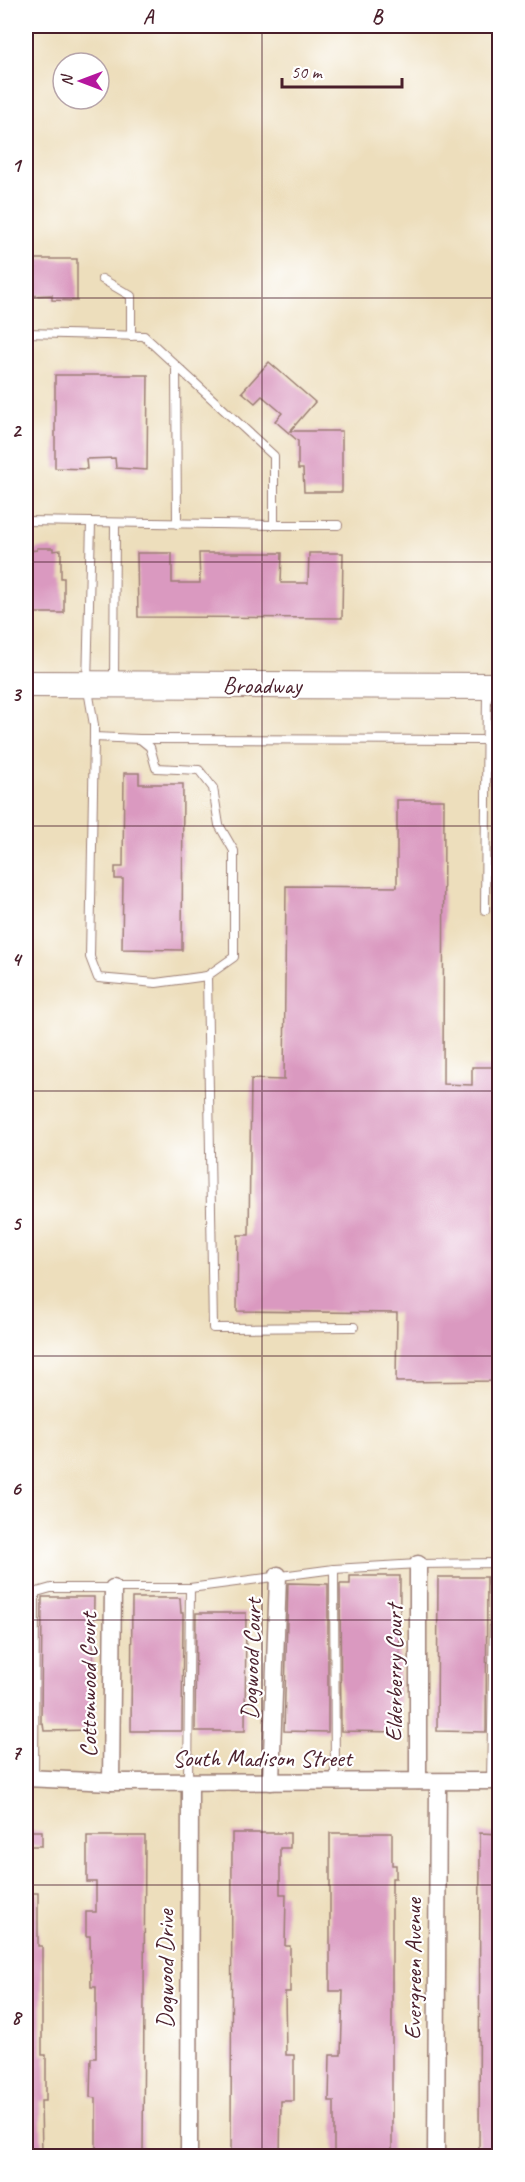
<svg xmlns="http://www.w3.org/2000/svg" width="525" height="2182" font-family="Caveat,sans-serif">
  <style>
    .building { fill: #da99c0 }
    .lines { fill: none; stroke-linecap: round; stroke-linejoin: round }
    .lane-casing { stroke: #9c7e74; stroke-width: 10 }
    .street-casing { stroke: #9c7e74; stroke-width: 19 }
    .primary-casing { stroke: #9c7e74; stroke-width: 28 }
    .lane { stroke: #fff; stroke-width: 8 }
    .street { stroke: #fff; stroke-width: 16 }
    .primary { stroke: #fff; stroke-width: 26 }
    .grid { fill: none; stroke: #4a1f2b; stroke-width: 1.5; stroke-opacity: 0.55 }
    .labels { text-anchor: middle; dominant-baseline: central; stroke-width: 4.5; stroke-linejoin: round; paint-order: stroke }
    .street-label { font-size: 24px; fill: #4a1f2b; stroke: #fff }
    .neatline { fill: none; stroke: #4a1f2b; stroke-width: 2 }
    .grid-label { font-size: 20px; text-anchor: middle; font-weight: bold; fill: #4a1f2b }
  </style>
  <rect width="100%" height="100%" fill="#fff"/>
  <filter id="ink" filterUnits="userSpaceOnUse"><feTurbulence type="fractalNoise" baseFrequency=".0167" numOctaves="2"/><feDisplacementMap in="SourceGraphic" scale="12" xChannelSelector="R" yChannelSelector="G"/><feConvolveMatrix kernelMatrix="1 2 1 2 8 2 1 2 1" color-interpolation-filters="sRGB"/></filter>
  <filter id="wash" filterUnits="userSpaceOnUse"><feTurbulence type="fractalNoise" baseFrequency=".008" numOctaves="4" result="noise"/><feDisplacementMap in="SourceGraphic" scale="24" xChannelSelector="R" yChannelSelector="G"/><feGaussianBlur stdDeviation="1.35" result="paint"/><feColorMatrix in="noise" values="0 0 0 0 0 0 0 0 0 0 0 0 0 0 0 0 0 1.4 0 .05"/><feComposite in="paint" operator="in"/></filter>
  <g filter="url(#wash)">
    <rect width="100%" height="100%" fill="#eddebc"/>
    <g id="blocks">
      <g class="building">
        <polygon points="26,259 77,259 77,301 52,300 52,295 26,296"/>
        <polygon points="269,362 315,402 290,431 342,431 342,492 304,492 303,469 298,469 298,441 275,421 282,413 262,396 255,403 242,392"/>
        <polygon points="55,375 148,375 147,470 116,468 115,458 86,459 87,469 55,468"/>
        <polygon points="37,548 53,548 53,551 61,550 61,578 64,578 64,613 26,613 26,578 28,578 29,551 37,550"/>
        <polygon points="137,553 172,553 172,583 200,583 199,553 282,553 281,583 308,583 309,553 343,553 342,618 138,617"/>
        <polygon points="124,773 139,773 139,784 183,784 182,950 122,949 123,879 115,879 115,867 123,867"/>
        <polygon points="397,800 444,800 443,1084 472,1085 472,1067 496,1067 496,1236 499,1236 498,1381 396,1382 397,1313 237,1311 238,1235 249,1235 251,1079 284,1080 286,886 397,887"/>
        <polygon points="350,1576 400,1576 399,1732 341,1731 340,1584 350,1584"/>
        <polygon points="438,1577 487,1577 486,1732 437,1731"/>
        <polygon points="288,1583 328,1584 328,1732 284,1731"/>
        <polygon points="42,1597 94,1597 92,1730 44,1731 43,1723 41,1723"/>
        <polygon points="132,1598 180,1598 181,1613 183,1613 182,1731 131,1731"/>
        <polygon points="196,1613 246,1613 245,1731 195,1731"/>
        <rect x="26" y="1619" width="2" height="104"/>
        <rect x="26" y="1831" width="16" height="15"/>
        <polygon points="232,1833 290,1833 290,1848 280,1848 280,1894 286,1894 285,1946 290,1946 290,1992 285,1992 286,2055 294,2055 294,2101 281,2101 280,2156 231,2155"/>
        <polygon points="330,1833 392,1833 392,1865 396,1865 396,1878 392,1878 392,2155 334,2156 334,2101 329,2101 330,2055 341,2055 343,1991 330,1991"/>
        <polygon points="480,1833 500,1834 500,2156 479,2156"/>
        <polygon points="87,1836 145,1836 143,2156 96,2155 96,2098 90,2097 91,2058 96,2058 96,1987 91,1987 90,1936 86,1936 86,1912 96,1912 96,1882 87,1882"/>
        <polygon points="26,1893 38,1893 38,1946 42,1946 42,2055 46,2055 46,2101 41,2101 42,2155 26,2156"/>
      </g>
    </g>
  </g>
  <g filter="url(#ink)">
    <use href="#blocks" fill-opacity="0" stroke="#9c7e74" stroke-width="1.5"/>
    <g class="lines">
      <defs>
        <g id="lane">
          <polyline points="102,279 131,296 131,336"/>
          <polyline points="26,333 144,336 274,456 274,525 26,521"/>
          <polyline points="176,366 177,524"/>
          <polyline points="91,523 87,684 94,725 94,737 90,957 98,978 156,983 207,976 234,957 234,851 219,825 213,788 199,770 156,768 150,747 140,739 94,737"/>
          <polyline points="274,525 338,525"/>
          <polyline points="114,681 115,524"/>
          <polyline points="141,739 486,740"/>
          <polyline points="485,910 487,689"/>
          <polyline points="207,976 213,1328 354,1327"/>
          <polyline points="334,1569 335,1782"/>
          <polyline points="26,1595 51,1588 190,1588 334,1569 418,1564 500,1563"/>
          <polyline points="34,1779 35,1592"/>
          <polyline points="491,1781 495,1563"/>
          <polyline points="188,1782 190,1588"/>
        </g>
        <g id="street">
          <polyline points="418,1564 418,1781"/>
          <polyline points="26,1778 111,1782 500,1781"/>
          <polyline points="111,1782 113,1588"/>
          <polyline points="271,1782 278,1575"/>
          <polyline points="189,2156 190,1782"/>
          <polyline points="436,2156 438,1782"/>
        </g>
        <polyline id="primary" points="26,684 500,686"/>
      </defs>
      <use href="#lane" class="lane-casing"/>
      <use href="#street" class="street-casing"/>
      <use href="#primary" class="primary-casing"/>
      <use href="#lane" class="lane"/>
      <use href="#street" class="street"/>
      <use href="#primary" class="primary"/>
    </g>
  </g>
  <path class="grid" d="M262 26V2156M26 298H500M26 562H500M26 826H500M26 1091H500M26 1356H500M26 1620H500M26 1885H500"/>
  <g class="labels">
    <g class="street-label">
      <text x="262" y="685">Broadway</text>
      <text transform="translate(251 1659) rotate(-88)">Dogwood Court</text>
      <text transform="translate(394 1673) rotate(-90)">Elderberry Court</text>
      <text transform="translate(88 1685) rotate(-90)">Cottonwood Court</text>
      <text x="262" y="1758">South Madison Street</text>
      <text transform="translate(165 1969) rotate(-90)">Dogwood Drive</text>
      <text transform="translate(413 1969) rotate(-90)">Evergreen Avenue</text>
    </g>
  </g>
  <rect width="525" height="2182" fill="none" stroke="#fff" stroke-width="66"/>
  <g transform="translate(81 81) rotate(270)"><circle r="28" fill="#ffffff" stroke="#b7a5aa" stroke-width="1.5"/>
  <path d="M0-4.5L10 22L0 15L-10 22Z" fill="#b5179e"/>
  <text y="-9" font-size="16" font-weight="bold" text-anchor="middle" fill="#4a1f2b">N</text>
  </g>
  <path d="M282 78v9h120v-9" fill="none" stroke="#4a1f2b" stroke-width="3"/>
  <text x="291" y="78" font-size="18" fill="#4a1f2b" stroke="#ffffff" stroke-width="4.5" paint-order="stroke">50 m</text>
  <rect x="33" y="33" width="459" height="2116" class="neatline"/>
  <g class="grid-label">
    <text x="148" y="23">A</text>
    <text x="377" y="23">B</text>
    <text x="16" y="172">1</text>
    <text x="16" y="437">2</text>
    <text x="16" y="701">3</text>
    <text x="16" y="966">4</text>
    <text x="16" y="1230">5</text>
    <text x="16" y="1495">6</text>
    <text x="16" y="1759">7</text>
    <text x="16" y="2024">8</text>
  </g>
</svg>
